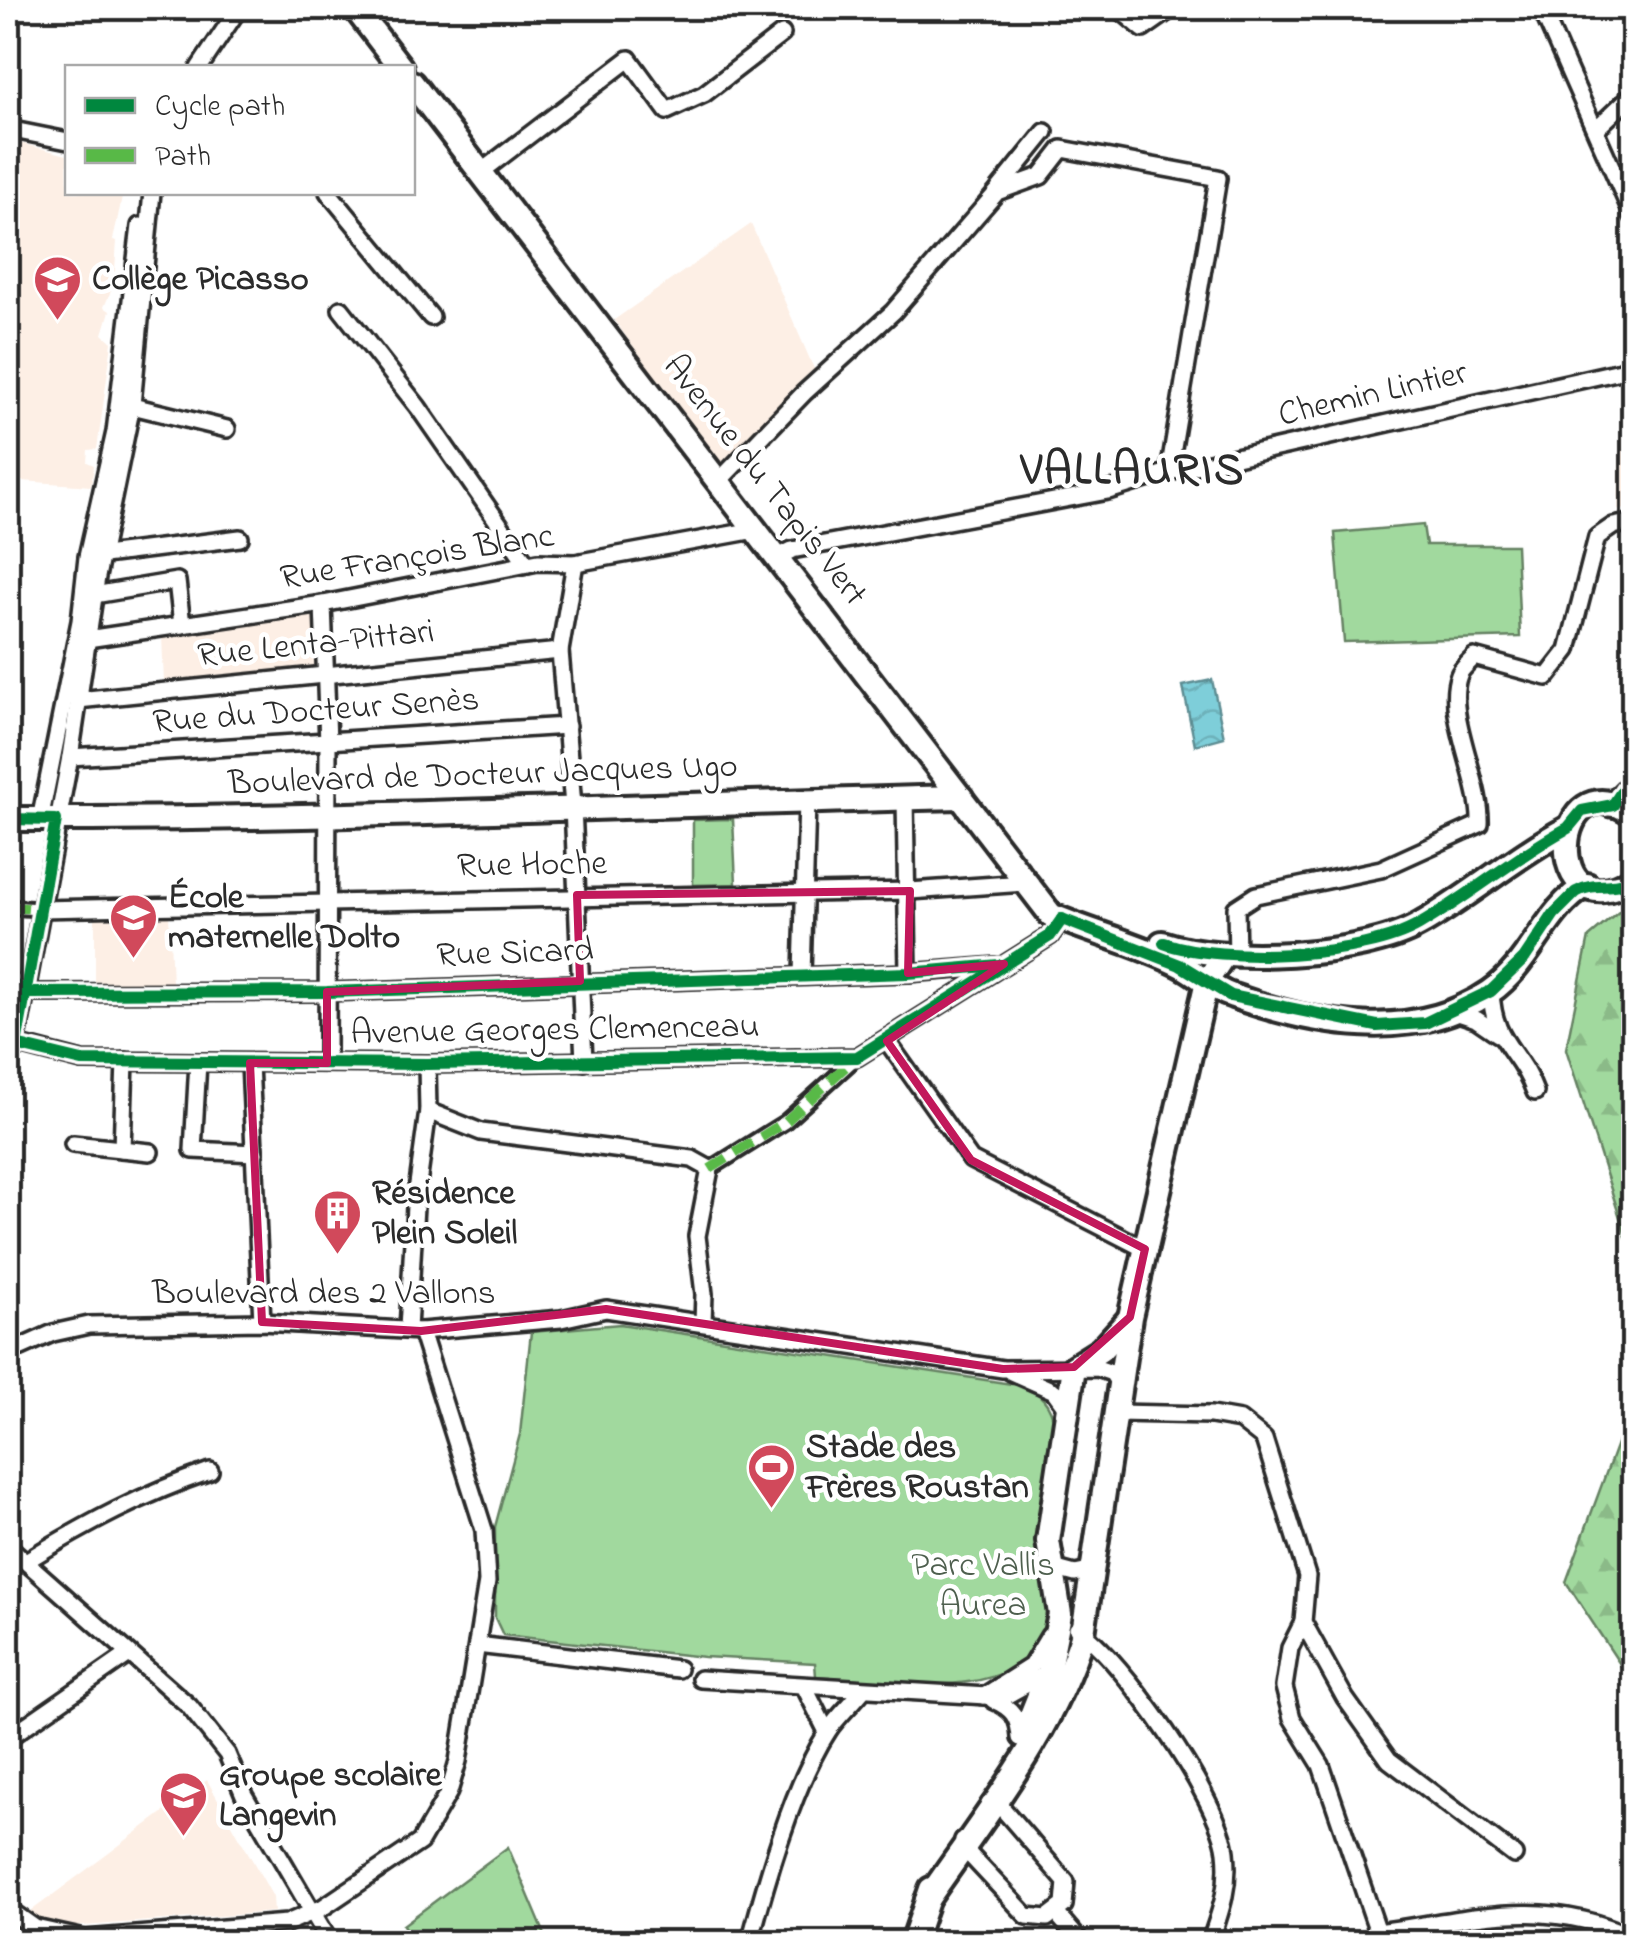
<svg xmlns="http://www.w3.org/2000/svg" width="1641" height="1950" font-family="'Indie Flower',sans-serif">
  <style>
    .built { fill: #fdefe5 }
    .green { fill: #a1d99e; stroke: #668264; stroke-width: 2.5 }
    .forest { fill: url(#forest-firs); stroke: #668264; stroke-width: 2.5 }
    .water { fill: url(#water-waves); stroke: #5d8d93; stroke-width: 2.5 }
    .lines { fill: none; stroke-linecap: round; stroke-linejoin: round }
    .pedestrian-casing { stroke: #2b2b2b; stroke-width: 19 }
    .minor-casing { stroke: #2b2b2b; stroke-width: 22 }
    .secondary-casing { stroke: #2b2b2b; stroke-width: 30 }
    .pedestrian { stroke: #fff; stroke-width: 11 }
    .minor { stroke: #fff; stroke-width: 15 }
    .secondary { stroke: #fff; stroke-width: 22 }
    .quiet { stroke: #58b947; stroke-width: 10; stroke-dasharray: 20 10; stroke-linecap: butt }
    .cycleway-casing { stroke: #fff; stroke-width: 19 }
    .cycleway { stroke: #00873e; stroke-width: 12 }
    .marked { fill: none; stroke: #c2185b; stroke-width: 8; stroke-linejoin: round }
    .labels { text-anchor: middle; dominant-baseline: central; stroke-width: 9; stroke-linejoin: round; paint-order: stroke }
    .poi-label { font-size: 35px; font-weight: bold; fill: #2b2b2b; stroke: #fff; text-anchor: start }
    .street-label { font-size: 35px; fill: #2b2b2b; stroke: #fff }
    .park-label { font-size: 35px; fill: #4e5f4e; stroke: #fff }
    .district-label { font-size: 45px; font-weight: bold; letter-spacing: 2.5px; fill: #2b2b2b; stroke: #fff }
  </style>
  <defs>
    <pattern id="forest-firs" width="22" height="20" patternUnits="userSpaceOnUse" patternTransform="scale(2.5)"><rect width="22" height="20" fill="#a1d99e"/><path d="M5 1l3.5 6h-7zM16 11l3.5 6h-7z" fill="#8bba88"/></pattern>
    <pattern id="water-waves" width="16" height="10" patternUnits="userSpaceOnUse" patternTransform="scale(2.5)"><rect width="16" height="10" fill="#7eced9"/><path d="M0 5q4-4 8 0t8 0" fill="none" stroke="#6db1ba"/></pattern>
  </defs>
  <rect width="100%" height="100%" fill="#fff"/>
  <filter id="ink" filterUnits="userSpaceOnUse"><feTurbulence type="fractalNoise" baseFrequency=".01" numOctaves="2"/><feDisplacementMap in="SourceGraphic" scale="20" xChannelSelector="R" yChannelSelector="G"/><feConvolveMatrix kernelMatrix="1 2 1 2 8 2 1 2 1" color-interpolation-filters="sRGB"/></filter>
  <g filter="url(#ink)">
    <g class="built">
      <polygon points="8,140 67,155 68,192 123,193 113,240 117,241 114,284 104,307 110,311 103,334 112,342 97,449 88,450 87,462 94,465 91,486 8,480"/>
      <polygon points="751,224 815,371 720,466 614,320"/>
      <polygon points="1633,378 1634,378 1633,510 1618,509 1623,381"/>
      <polygon points="318,612 318,666 164,683 162,637"/>
      <polygon points="169,915 172,983 95,985 95,917"/>
      <polygon points="207,1780 273,1897 274,1912 69,1927 27,1914"/>
    </g>
    <g class="green">
      <polygon points="1423,525 1426,545 1516,545 1520,637 1344,642 1335,533"/>
      <polygon points="733,819 736,884 693,885 693,820"/>
      <path d="M620 1324 1018 1385C1041 1391 1051 1404 1055 1427L1039 1535 1048 1618C1032 1712 882 1680 816 1676L815 1663 704 1657 503 1635 495 1618V1527L520 1434 531 1332Z"/>
      <polygon points="508,1847 548,1942 414,1942 403,1925"/>
    </g>
    <g class="forest">
      <polygon points="1633,900 1633,1258 1566,1049 1589,937"/>
      <polygon points="1633,1400 1633,1684 1566,1582"/>
    </g>
    <polygon class="water" points="1212,680 1224,737 1195,745 1183,686"/>
    <g class="lines">
      <defs>
        <g id="pedestrian">
          <polyline points="8,907 40,909"/>
          <polyline points="710,1169 785,1122 857,1057"/>
        </g>
        <g id="minor">
          <polyline points="1118,8 1143,29 1173,8"/>
          <polyline points="1541,8 1634,218"/>
          <polyline points="199,68 239,8"/>
          <polyline points="8,129 68,141"/>
          <polyline points="1596,129 1634,93"/>
          <polyline points="481,172 629,59 667,111 704,94 782,34"/>
          <polyline points="999,189 1045,132"/>
          <polyline points="328,192 431,317"/>
          <polyline points="341,309 418,407 527,564"/>
          <polyline points="124,404 227,429"/>
          <polyline points="719,481 804,393 893,312 997,192 1041,176 1062,149 1218,178 1169,472"/>
          <polyline points="96,556 240,538"/>
          <polyline points="776,558 792,550 1108,491 1169,472 1634,368"/>
          <polyline points="575,563 560,651 573,806 584,1062"/>
          <polyline points="94,595 177,581 182,625"/>
          <polyline points="323,604 328,743 327,1063"/>
          <polyline points="87,639 323,604 538,562 575,563 755,530"/>
          <polyline points="78,700 560,651"/>
          <polyline points="70,757 567,726"/>
          <polyline points="905,799 908,973"/>
          <polyline points="40,820 80,621 87,557 115,432 140,226"/>
          <polyline points="40,909 910,891 1025,883"/>
          <path d="M1237 956 1236 908 1256 895 1381 869 1480 824C1482 781 1444 713 1459 675 1461 669 1470 662 1474 657L1547 677 1568 650 1597 537 1613 526 1634 522"/>
          <polyline points="802,975 807,801"/>
          <polyline points="8,981 27,993 327,992 908,973 996,966"/>
          <path d="M1491 991C1493 1044 1519 1048 1535 1092"/>
          <polyline points="1455,1012 1476,1019 1498,1034"/>
          <polyline points="887,1041 971,1160 1145,1249"/>
          <polyline points="8,1042 82,1061 427,1064 857,1057 1050,936 1062,919"/>
          <polyline points="16,1045 70,757 97,577 132,405 152,192"/>
          <polyline points="198,1062 193,1150 255,1153"/>
          <polyline points="250,1063 262,1322"/>
          <polyline points="428,1111 481,1132 692,1159 710,1169 697,1236 704,1294 703,1322"/>
          <polyline points="73,1144 150,1152"/>
          <polyline points="122,1149 125,1061"/>
          <polyline points="408,1329 415,1206 428,1111 427,1064"/>
          <polyline points="8,1353 53,1333 89,1325 262,1322 421,1331 561,1319 606,1309 1003,1369 1097,1368 1112,1373 1121,1387"/>
          <polyline points="1011,1372 1054,1391 1067,1409"/>
          <polyline points="1117,1413 1211,1415 1240,1420 1264,1439 1307,1576 1303,1622 1345,1698 1389,1760 1514,1855"/>
          <polyline points="8,1546 189,1706 227,1754 244,1795 330,1942"/>
          <path d="M26 1561C86 1524 143 1494 210 1471"/>
          <polyline points="1053,1568 1075,1574 1089,1571 1087,1580"/>
          <path d="M1303 1622 1290 1648 1284 1687 1292 1718 1321 1765 1378 1932C1471 1919 1545 1895 1634 1938"/>
          <path d="M1077 1629C1122 1657 1220 1800 1226 1852 1230 1886 1221 1911 1210 1942"/>
          <polyline points="477,1645 678,1669"/>
          <polyline points="700,1679 1004,1697 1049,1672"/>
          <polyline points="804,1686 827,1732"/>
          <polyline points="984,1696 1031,1666 1049,1636"/>
          <path d="M993 1700C1012 1708 1019 1717 1020 1738"/>
          <polyline points="8,1738 129,1654"/>
          <polyline points="963,1840 970,1855 1027,1916 1047,1918 1064,1905 1066,1882 996,1801 989,1804"/>
          <polyline points="8,1909 35,1928 85,1939 287,1923 322,1908 420,1842 449,1792 458,1761 487,1582 484,1530 421,1331"/>
          <polyline points="1057,1914 1081,1942"/>
          <path d="M750 1942C766 1881 793 1785 828 1731 837 1717 852 1704 863 1690"/>
        </g>
        <g id="secondary">
          <polyline points="355,8 401,68"/>
          <path d="M412 83 1051 915C1093 933 1139 944 1180 965 1198 974 1213 990 1233 996 1315 1025 1414 1044 1490 992 1532 963 1544 910 1587 885"/>
          <polyline points="1613,805 1634,784"/>
          <path d="M1634 815C1549 753 1540 938 1634 878"/>
          <path d="M8 819C325 820 643 805 961 797"/>
          <path d="M1162 943C1223 964 1362 957 1419 925 1470 896 1515 856 1568 828"/>
          <polyline points="1024,1733 1048,1673 1060,1614 1048,1541 1074,1367 1101,1350 1128,1320"/>
          <path d="M927 1900C986 1814 1052 1734 1083 1633L1130 1317 1207 981 1223 957"/>
          <polyline points="913,1942 931,1889"/>
        </g>
      </defs>
      <use href="#pedestrian" class="pedestrian-casing"/>
      <use href="#minor" class="minor-casing"/>
      <use href="#secondary" class="secondary-casing"/>
      <use href="#pedestrian" class="pedestrian"/>
      <use href="#minor" class="minor"/>
      <use href="#secondary" class="secondary"/>
      <g class="quiet">
        <polyline points="8,907 40,909"/>
        <polyline points="710,1169 785,1122 856,1057"/>
      </g>
      <defs>
        <g id="cycleway">
          <polyline points="8,819 56,820 16,1045 82,1061 427,1064 857,1057 1050,936 1062,919"/>
          <path d="M1062 919 1180 965 1231 996 1377 1026 1425 1023 1491 991 1524 959 1554 914 1576 892C1594 881 1613 891 1634 878"/>
          <path d="M1164 943C1224 964 1364 957 1419 925 1471 895 1516 856 1568 828L1582 811 1613 805 1634 773"/>
          <polyline points="8,981 27,993 327,992 908,973 999,965"/>
        </g>
      </defs>
      <use href="#cycleway" class="cycleway-casing"/>
      <use href="#cycleway" class="cycleway"/>
    </g>
  </g>
  <path class="marked" d="M910 891 908 973 1004 964 887 1041 971 1160 1145 1249 1130 1317 1074 1367 1003 1369 606 1309 421 1331 262 1322 250 1063H327V992L580 981 577 895Z"/>
  <defs>
    <symbol id="school-pin" viewBox="-11 -11 22 30"><path d="M0 17L-7.5 6A9.5 9.5 0 1 1 7.5 6Z" fill="#d1495b" stroke="#fff"/><path d="M0-5L7-2L0 1L-7-2ZM-4 1L0 2.5L4 1V4Q0 6-4 4Z" fill="#fff"/></symbol>
    <symbol id="building-pin" viewBox="-11 -11 22 30"><path d="M0 17L-7.5 6A9.5 9.5 0 1 1 7.5 6Z" fill="#d1495b" stroke="#fff"/><path d="M-4-6H4V6H1V3H-1V6H-4ZM-2.5-4.3h1.7v1.8h-1.7ZM.8-4.3h1.7v1.8H.8ZM-2.5-1h1.7V.8h-1.7ZM.8-1h1.7V.8H.8Z" fill="#fff"/></symbol>
    <symbol id="stadium-pin" viewBox="-11 -11 22 30"><path d="M0 17L-7.5 6A9.5 9.5 0 1 1 7.5 6Z" fill="#d1495b" stroke="#fff"/><path d="M0-5a6.5 5 0 1 0 0 10a6.5 5 0 1 0 0-10ZM-3.5-1.8h7v3.6h-7Z" fill="#fff"/></symbol>
  </defs>
  <g fill-rule="evenodd">
    <use href="#school-pin" x="30" y="252" width="55" height="75"/>
    <use href="#school-pin" x="106" y="890" width="55" height="75"/>
    <use href="#building-pin" x="310" y="1186" width="55" height="75"/>
    <use href="#stadium-pin" x="744" y="1440" width="55" height="75"/>
    <use href="#school-pin" x="156" y="1768" width="55" height="75"/>
  </g>
  <g class="labels">
    <g class="poi-label">
      <text x="92" y="280">Collège Picasso</text>
      <text x="168" y="898">École<tspan x="168" dy="40">maternelle Dolto</tspan></text>
      <text x="372" y="1194">Résidence<tspan x="372" dy="40">Plein Soleil</tspan></text>
      <text x="806" y="1448">Stade des<tspan x="806" dy="40">Frères Roustan</tspan></text>
      <text x="219" y="1776">Groupe scolaire<tspan x="219" dy="40">Langevin</tspan></text>
    </g>
    <g class="street-label">
      <text transform="translate(1373 395) rotate(-13)">Chemin Lintier</text>
      <text transform="translate(764 481) rotate(52)">Avenue du Tapis Vert</text>
      <text transform="translate(417 558) rotate(-9)">Rue François Blanc</text>
      <text transform="translate(316 645) rotate(-6)">Rue Lenta-Pittari</text>
      <text transform="translate(316 712) rotate(-4)">Rue du Docteur Senès</text>
      <text transform="translate(483 776) rotate(-2)">Boulevard de Docteur Jacques Ugo</text>
      <text transform="translate(532 866) rotate(-1)">Rue Hoche</text>
      <text transform="translate(515 954) rotate(-2)">Rue Sicard</text>
      <text transform="translate(555 1031) rotate(-1)">Avenue Georges Clemenceau</text>
      <text x="324" y="1294">Boulevard des 2 Vallons</text>
    </g>
    <g class="park-label">
      <text x="983" y="1566">Parc Vallis<tspan x="983" dy="40">Aurea</tspan></text>
    </g>
    <g class="district-label">
      <text x="1133" y="472">VALLAURIS</text>
    </g>
  </g>
  <rect width="1641" height="1950" fill="none" stroke="#fff" stroke-width="40"/>
  <rect x="20" y="20" width="1601" height="1910" fill="none" stroke="#2b2b2b" stroke-width="4" filter="url(#ink)"/>
  <rect x="65" y="65" width="350" height="130" fill="#ffffff" stroke="#aaaaaa" stroke-width="2.5"/>
  <rect x="85" y="98" width="50" height="15" fill="#00873e" stroke="#aaaaaa" stroke-width="2.5"/>
  <text x="155" y="115" font-size="30" fill="#2b2b2b">Cycle path</text>
  <rect x="85" y="148" width="50" height="15" fill="#58b947" stroke="#aaaaaa" stroke-width="2.5"/>
  <text x="155" y="165" font-size="30" fill="#2b2b2b">Path</text>
</svg>
